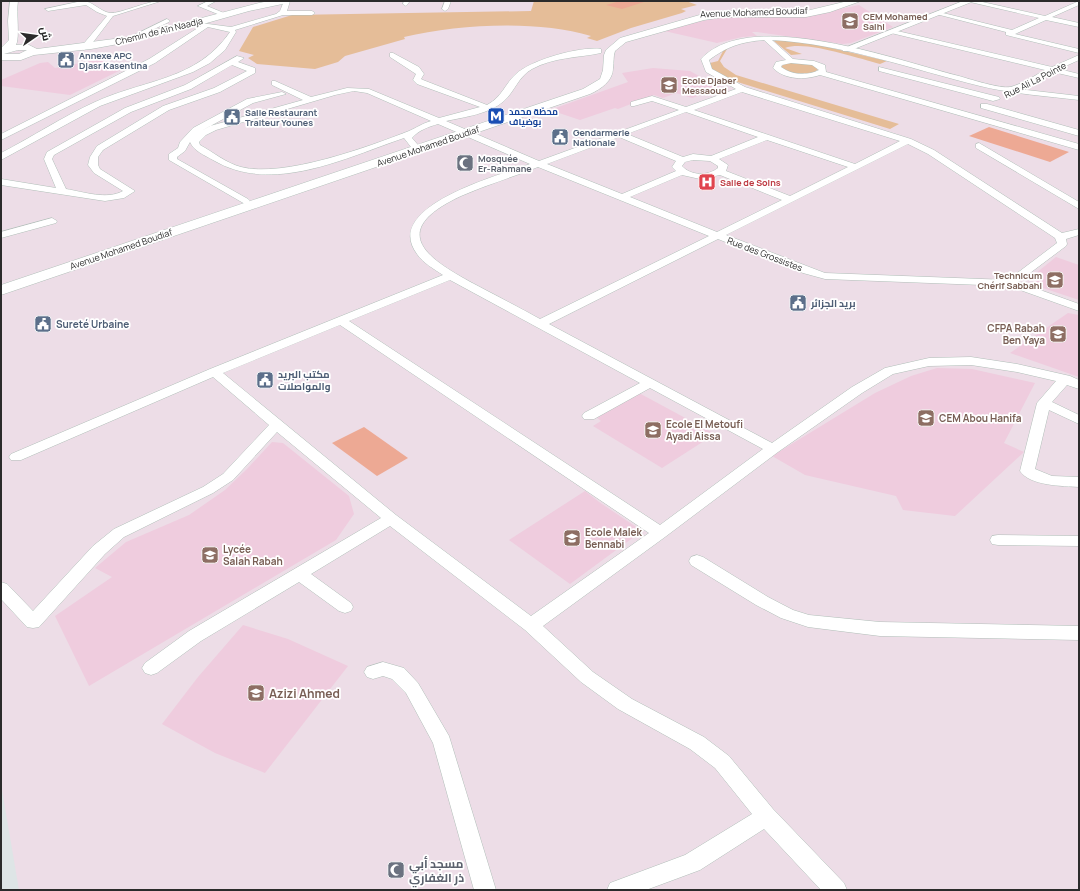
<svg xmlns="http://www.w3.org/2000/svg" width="1080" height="891" font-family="Manrope,Cairo,sans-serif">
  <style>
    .industrial { fill: #dee5e6 }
    .education { fill: #efccde }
    .green { fill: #e5bd98 }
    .pitch { fill: #eda994 }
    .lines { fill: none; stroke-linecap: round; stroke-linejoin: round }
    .minor-casing { stroke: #b1bfb9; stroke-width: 1 }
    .tertiary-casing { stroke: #b1bfb9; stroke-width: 1 }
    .secondary-casing { stroke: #b1bfb9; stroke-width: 1 }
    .minor { fill: #fff; fill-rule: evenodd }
    .tertiary { fill: #fff; fill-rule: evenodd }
    .secondary { fill: #fff; fill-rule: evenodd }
    .labels { text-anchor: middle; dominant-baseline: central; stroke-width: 3.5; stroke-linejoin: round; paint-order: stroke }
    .far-street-label { font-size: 9px; fill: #2b2b2b; stroke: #fff }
    .far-education-label { font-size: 9px; font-weight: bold; fill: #785e54; stroke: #fff; text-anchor: start }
    .far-service-label { font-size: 9px; font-weight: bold; fill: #4e5e75; stroke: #fff; text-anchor: start }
    .far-transit-label { font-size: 9px; font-weight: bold; fill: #164399; stroke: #fff; text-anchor: start }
    .far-worship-label { font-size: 9px; font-weight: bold; fill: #5b616d; stroke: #fff; text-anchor: start }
    .far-health-label { font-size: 9px; font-weight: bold; fill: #be3a42; stroke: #fff; text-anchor: start }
    .service-label { font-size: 10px; font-weight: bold; fill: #4e5e75; stroke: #fff; text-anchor: start }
    .education-label { font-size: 10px; font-weight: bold; fill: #785e54; stroke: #fff; text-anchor: start }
    .near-education-label { font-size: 12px; font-weight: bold; fill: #785e54; stroke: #fff; text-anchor: start }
    .near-worship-label { font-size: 12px; font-weight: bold; fill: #5b616d; stroke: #fff; text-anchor: start }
  </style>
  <rect width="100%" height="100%" fill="#eddde7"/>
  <polygon class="industrial" points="1,784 19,890 1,890"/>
  <g class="education">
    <polygon points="859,5 893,27 851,43 843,44 757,32 752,32 757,36 742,37 717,43 660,30 721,17 816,14"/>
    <polygon points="100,59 105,62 129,66 70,95 1,86 1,80 40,63 48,62 55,68"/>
    <polygon points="653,68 690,71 721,88 692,98 676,93 663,98 654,95 618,109 615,108 580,120 550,110 628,82 622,73"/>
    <polygon points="1056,257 1079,265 1079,300 1040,287 1030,278"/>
    <polygon points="1068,313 1079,315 1079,377 1010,353"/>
    <polygon points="937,368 972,369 1035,383 1004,443 1024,452 955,516 903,510 896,496 805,475 772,456 875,393 911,376"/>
    <polygon points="639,393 715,434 662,468 593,426 601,421 596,417"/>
    <polygon points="272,442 283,443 349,496 354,514 336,540 89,686 55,616 112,577 95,568 126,542 189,515 225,490 247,469"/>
    <polygon points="585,491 599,502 642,531 570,584 509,540"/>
    <polygon points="243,625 288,639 348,666 265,773 215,753 162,724 198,677"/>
  </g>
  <g class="green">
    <path d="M534 1H686L697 5 681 9 686 11 682 13 631 28 597 41 587 38 591 36C537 20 460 24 404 37L405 39 345 56 338 62 315 69 257 64 248 58 254 55 239 51 253 27 292 15 531 11Z"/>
    <path d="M776 40 810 43 887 61 880 64C857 58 805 40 785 48L802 54 791 55 774 41Z"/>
    <polygon points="724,49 727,49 720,61 724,67 736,75 899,124 890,129 731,80 712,69 710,63 718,61"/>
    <path d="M793 62 814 65 818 69 815 72C804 74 790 75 781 67L784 64Z"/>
  </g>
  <g class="pitch">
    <polygon points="620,1 644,2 622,9 606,5"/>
    <polygon points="989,127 1069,152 1050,162 969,136"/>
    <polygon points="364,427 408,458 377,476 332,443"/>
  </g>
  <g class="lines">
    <defs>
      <g id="minor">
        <path d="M82 1C93 1 99 11 110 13 120 14 146 1 161 1L113 16 94 41 84 50 80 48 107 16 97 12 86 5 48 11 45 9Z"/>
        <polygon points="208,1 216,1 207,6 224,13 224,15 220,15 198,6"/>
        <path d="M284 1H290L287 11H312L315 13 312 15H283L235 30 236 32 225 50 210 63 193 72 100 106 1 160V153C32 137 62 117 95 102 145 79 196 81 230 32L208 27 155 63 1 140V134L149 59 201 26 193 24V22L231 27 276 14 280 11Z"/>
        <polygon points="404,1 410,1 406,6 403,4"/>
        <polygon points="445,1 451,1 448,9 445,11 442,9"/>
        <polygon points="966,1 978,1 1045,16 1079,1 1079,5 1052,17 1079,23 1079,27 1046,20 1015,34 1079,49 1079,53 1006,35 1006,32 936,14 939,12 1012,30 1039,18"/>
        <polygon points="167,19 170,21 169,22 129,41 124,40"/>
        <path d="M893 30 1052 67 1079 55V60L1059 69 1079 74V78L1053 72 1018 89 1079 96V100C1046 96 1013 94 980 86 911 69 843 44 772 40L793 59 814 61 825 65 826 72 1079 144V150L820 75C805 80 785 80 773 68L776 62 786 60 764 40C741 42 728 46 709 60L712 69 745 87 911 139 934 150 1062 233 1079 229V235L1066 239 1067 244 1066 246 1018 282 1079 304V311L1009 286 825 279 803 273 718 239 549 324 772 443 852 387 885 368 929 358 971 357 1017 364 1070 376 1079 380V389L1067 385 1052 402 1079 415V424L1049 410 1035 469 1052 476 1079 477V487C1063 486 1030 486 1020 471L1037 403 1056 381 1017 372 971 365 929 366 893 374 862 393 778 452 665 537 543 626 593 672 632 699 704 737 729 756 773 809 844 883 847 890H821L764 829 700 870 646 890H607L610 883 685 855 752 814 715 768 690 749 618 709 581 682 525 630 390 526 311 574 351 603 353 607 351 611 345 613 339 611 299 582 201 641 157 673 151 675 145 673 142 668 145 663 189 631 381 518 277 432 233 480 213 493 124 537 105 554 39 627 33 628 27 627 1 599V582L7 584 33 611 93 546 114 529 203 487 223 474 269 425 213 377 21 460H11L9 457 11 454 210 369 443 275C434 269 423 263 417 254 381 206 501 175 530 164L438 124C428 127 419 130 412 138L418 145 417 147H411L404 138C345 158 272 195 213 160 204 155 194 151 190 142L185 151 177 157V159L248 199 250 201 248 203 245 204 169 160V154L178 148 180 142 193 128 247 99 282 92 286 94 253 103 201 131 210 126 303 100 272 85V81H275L311 97 347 88 369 89 439 118 480 107 417 84 413 80 416 74 390 57V53H393L419 67 424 74 421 79 423 80 487 105C503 96 504 85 516 74 531 60 580 46 601 49V53C577 58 554 57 532 69 518 77 515 91 504 101 489 114 465 117 446 121L539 161 679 110 652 101 634 106H631V102L652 96 686 107 736 89 706 72 701 59C750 6 899 61 959 76 969 79 1001 89 1010 87 1020 85 1036 75 1045 70L891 33 890 32ZM791 63 812 65 819 70C807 76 792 75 781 67L782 65ZM354 91 367 93 431 121C423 123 416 128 409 131 368 147 283 178 241 167 226 163 213 152 200 145L199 142 206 135 216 130 335 95ZM742 92 900 141 855 164 694 110ZM686 112 758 137 711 156 693 154 683 157 627 134ZM619 137 676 161 672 167 676 171 622 194 547 164ZM767 140 848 167 790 196 726 171 728 165 719 159ZM908 144 928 154 1055 238 1057 243 1008 280 825 273 726 235ZM693 160 710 161 718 166V168C708 176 691 176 682 166L685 162ZM538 167 709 236 540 319C520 308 499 297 478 286 429 260 384 232 461 196 486 185 513 177 538 167ZM682 175 700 179 720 175 782 200 717 232 630 197ZM450 280 640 383 584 413 582 416 584 419H594L650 388 763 449 660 525 349 321ZM340 325 649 533 531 616 396 515 223 373Z"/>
        <path d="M237 56 244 58 238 62 255 68V73L220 92 169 110 103 150 98 157V165L100 169 135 191 124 198 105 201 1 185V179L56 188 44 159 47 152 125 108 185 85ZM232 65 247 71 214 88 163 106 97 146 90 157 88 165 94 173 123 191C107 200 84 192 66 189L52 159 54 155 131 112 191 89Z"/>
        <polygon points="879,67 999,97 1000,99 993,101 879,71"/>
        <polygon points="981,104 987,104 1079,130 1079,136 981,108"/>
        <polygon points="979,143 1079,202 1079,209 976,148 976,144"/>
        <polygon points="52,218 57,221 56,223 1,238 1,232"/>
        <polygon points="998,535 1079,536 1079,546 998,545 992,544 990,540 992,536"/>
        <polygon points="697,555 703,557 768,597 793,610 809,615 880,622 1079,626 1079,640 880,636 808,627 781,618 756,605 691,565 689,561 691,557"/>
        <polygon points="383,662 404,668 418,683 449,736 496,890 474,890 433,743 406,693 392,679 383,676 373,679 367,677 364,672 367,667"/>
      </g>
      <polygon id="tertiary" points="963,1 974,1 849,51 843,51 842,49"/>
      <g id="secondary">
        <path d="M10 1H18C16 13 20 37 16 45L27 44 37 49 129 37 259 3 269 1H288L287 3 249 11 189 28 129 42 91 49 34 55 21 60H1V48L9 40 8 21ZM18 50H27L19 54H4Z"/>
        <path d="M848 1H861L830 12 806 17H724L704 20 626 42 615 51C613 57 614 62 613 68 613 81 601 89 590 94L1 295V285L583 89 600 79 603 70 604 55 606 50 620 38 703 14 724 11H806Z"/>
      </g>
    </defs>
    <use href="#minor" class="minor-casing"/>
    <use href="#tertiary" class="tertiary-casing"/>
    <use href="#secondary" class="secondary-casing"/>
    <use href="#minor" class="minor"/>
    <use href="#tertiary" class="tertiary"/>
    <use href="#secondary" class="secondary"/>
  </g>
  <defs>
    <symbol id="school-square" viewBox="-11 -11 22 22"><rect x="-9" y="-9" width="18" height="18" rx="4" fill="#8d6e63" stroke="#fff"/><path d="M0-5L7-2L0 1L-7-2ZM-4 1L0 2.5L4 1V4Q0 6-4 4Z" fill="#fff"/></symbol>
    <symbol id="civic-square" viewBox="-11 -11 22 22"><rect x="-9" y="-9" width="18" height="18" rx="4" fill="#5c6f8a" stroke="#fff"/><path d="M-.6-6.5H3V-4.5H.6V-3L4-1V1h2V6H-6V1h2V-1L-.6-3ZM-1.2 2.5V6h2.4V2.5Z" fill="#fff"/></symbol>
    <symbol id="metro-square" viewBox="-11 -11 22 22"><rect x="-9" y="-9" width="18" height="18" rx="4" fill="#1a4fb4" stroke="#fff"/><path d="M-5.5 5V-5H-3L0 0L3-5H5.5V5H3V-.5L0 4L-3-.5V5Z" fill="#fff"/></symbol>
    <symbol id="mosque-square" viewBox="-11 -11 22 22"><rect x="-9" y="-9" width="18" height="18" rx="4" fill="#6b7280" stroke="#fff"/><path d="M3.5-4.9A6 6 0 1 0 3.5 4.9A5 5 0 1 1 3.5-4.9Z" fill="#fff"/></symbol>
    <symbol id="hospital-square" viewBox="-11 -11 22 22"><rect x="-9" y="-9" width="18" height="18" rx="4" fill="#e0444e" stroke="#fff"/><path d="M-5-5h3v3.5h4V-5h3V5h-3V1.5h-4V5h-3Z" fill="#fff"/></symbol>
    <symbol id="university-square" viewBox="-11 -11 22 22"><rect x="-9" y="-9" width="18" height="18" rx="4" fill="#8d6e63" stroke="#fff"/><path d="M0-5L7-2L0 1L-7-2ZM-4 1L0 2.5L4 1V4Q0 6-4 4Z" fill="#fff"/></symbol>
  </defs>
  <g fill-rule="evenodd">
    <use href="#school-square" x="840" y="11" width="20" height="20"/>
    <use href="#civic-square" x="56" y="50" width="20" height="20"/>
    <use href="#school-square" x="659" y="75" width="20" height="20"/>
    <use href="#metro-square" x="486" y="106" width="20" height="20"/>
    <use href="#civic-square" x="222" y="107" width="20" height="20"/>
    <use href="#civic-square" x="550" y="127" width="20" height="20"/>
    <use href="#mosque-square" x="455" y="153" width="20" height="20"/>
    <use href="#hospital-square" x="697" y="172" width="20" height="20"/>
    <use href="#school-square" x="1045" y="270" width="20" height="20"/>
    <use href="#civic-square" x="788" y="293" width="20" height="20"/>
    <use href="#civic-square" x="33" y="314" width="20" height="20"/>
    <use href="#university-square" x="1048" y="324" width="20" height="20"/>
    <use href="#civic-square" x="255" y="370" width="20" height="20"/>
    <use href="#school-square" x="916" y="408" width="20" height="20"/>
    <use href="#school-square" x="643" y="420" width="20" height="20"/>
    <use href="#school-square" x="562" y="528" width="20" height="20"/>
    <use href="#school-square" x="200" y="545" width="20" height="20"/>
    <use href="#school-square" x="246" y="683" width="20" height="20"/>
    <use href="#mosque-square" x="386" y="860" width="20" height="20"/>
  </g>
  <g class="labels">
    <g class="far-street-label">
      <text transform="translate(754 12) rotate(-2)">Avenue Mohamed Boudiaf</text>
      <text transform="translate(159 31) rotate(-14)">Chemin de Aïn Naadja</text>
      <text transform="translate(1035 80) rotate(-27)">Rue Ali La Pointe</text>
      <text transform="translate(428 146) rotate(-19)">Avenue Mohamed Boudiaf</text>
      <text transform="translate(121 249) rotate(-19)">Avenue Mohamed Boudiaf</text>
      <text transform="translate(765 254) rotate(21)">Rue des Grossistes</text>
    </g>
    <g class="far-education-label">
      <text x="863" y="16">CEM Mohamed<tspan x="863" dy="10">Salhi</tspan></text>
      <text x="682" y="80">Ecole Djaber<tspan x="682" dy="10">Messaoud</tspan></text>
      <text x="1042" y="275" text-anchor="end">Technicum<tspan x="1042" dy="10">Chérif Sabbahi</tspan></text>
    </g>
    <g class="far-service-label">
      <text x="79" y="55">Annexe APC<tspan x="79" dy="10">Djasr Kasentina</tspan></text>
      <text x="245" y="112">Salle Restaurant<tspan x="245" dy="10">Traiteur Younes</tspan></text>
      <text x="573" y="132">Gendarmerie<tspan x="573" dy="10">Nationale</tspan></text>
    </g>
    <g class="far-transit-label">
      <text x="509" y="111">محطّة محمد<tspan x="509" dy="10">بوضياف</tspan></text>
    </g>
    <g class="far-worship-label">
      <text x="478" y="158">Mosquée<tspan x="478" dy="10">Er-Rahmane</tspan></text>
    </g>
    <g class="far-health-label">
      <text x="720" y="182">Salle de Soins</text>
    </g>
    <g class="service-label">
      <text x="811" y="303">بريد الجزائر</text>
      <text x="56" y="324">Sureté Urbaine</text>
      <text x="278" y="374">مكتب البريد<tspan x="278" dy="12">والمواصلات</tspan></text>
    </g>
    <g class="education-label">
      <text x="1045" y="328" text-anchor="end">CFPA Rabah<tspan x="1045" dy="12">Ben Yaya</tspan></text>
      <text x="939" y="418">CEM Abou Hanifa</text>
      <text x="666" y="424">Ecole El Metoufi<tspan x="666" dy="12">Ayadi Aissa</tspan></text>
      <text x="585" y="532">Ecole Malek<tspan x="585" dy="12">Bennabi</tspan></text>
      <text x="223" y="549">Lycée<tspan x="223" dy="12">Salah Rabah</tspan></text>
    </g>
    <g class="near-education-label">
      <text x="269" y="693">Azizi Ahmed</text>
    </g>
    <g class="near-worship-label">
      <text x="409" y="863">مسجد أبي<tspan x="409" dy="14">ذر الغفاري</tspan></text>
    </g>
  </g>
  <rect width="1080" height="891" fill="none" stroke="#2b2b2b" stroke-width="4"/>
  <g transform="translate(36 36) rotate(77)" stroke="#ffffff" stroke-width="3" paint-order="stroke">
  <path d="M0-3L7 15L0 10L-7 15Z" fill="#2b2b2b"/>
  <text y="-6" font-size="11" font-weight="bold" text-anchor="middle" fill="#2b2b2b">ش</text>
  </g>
</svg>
